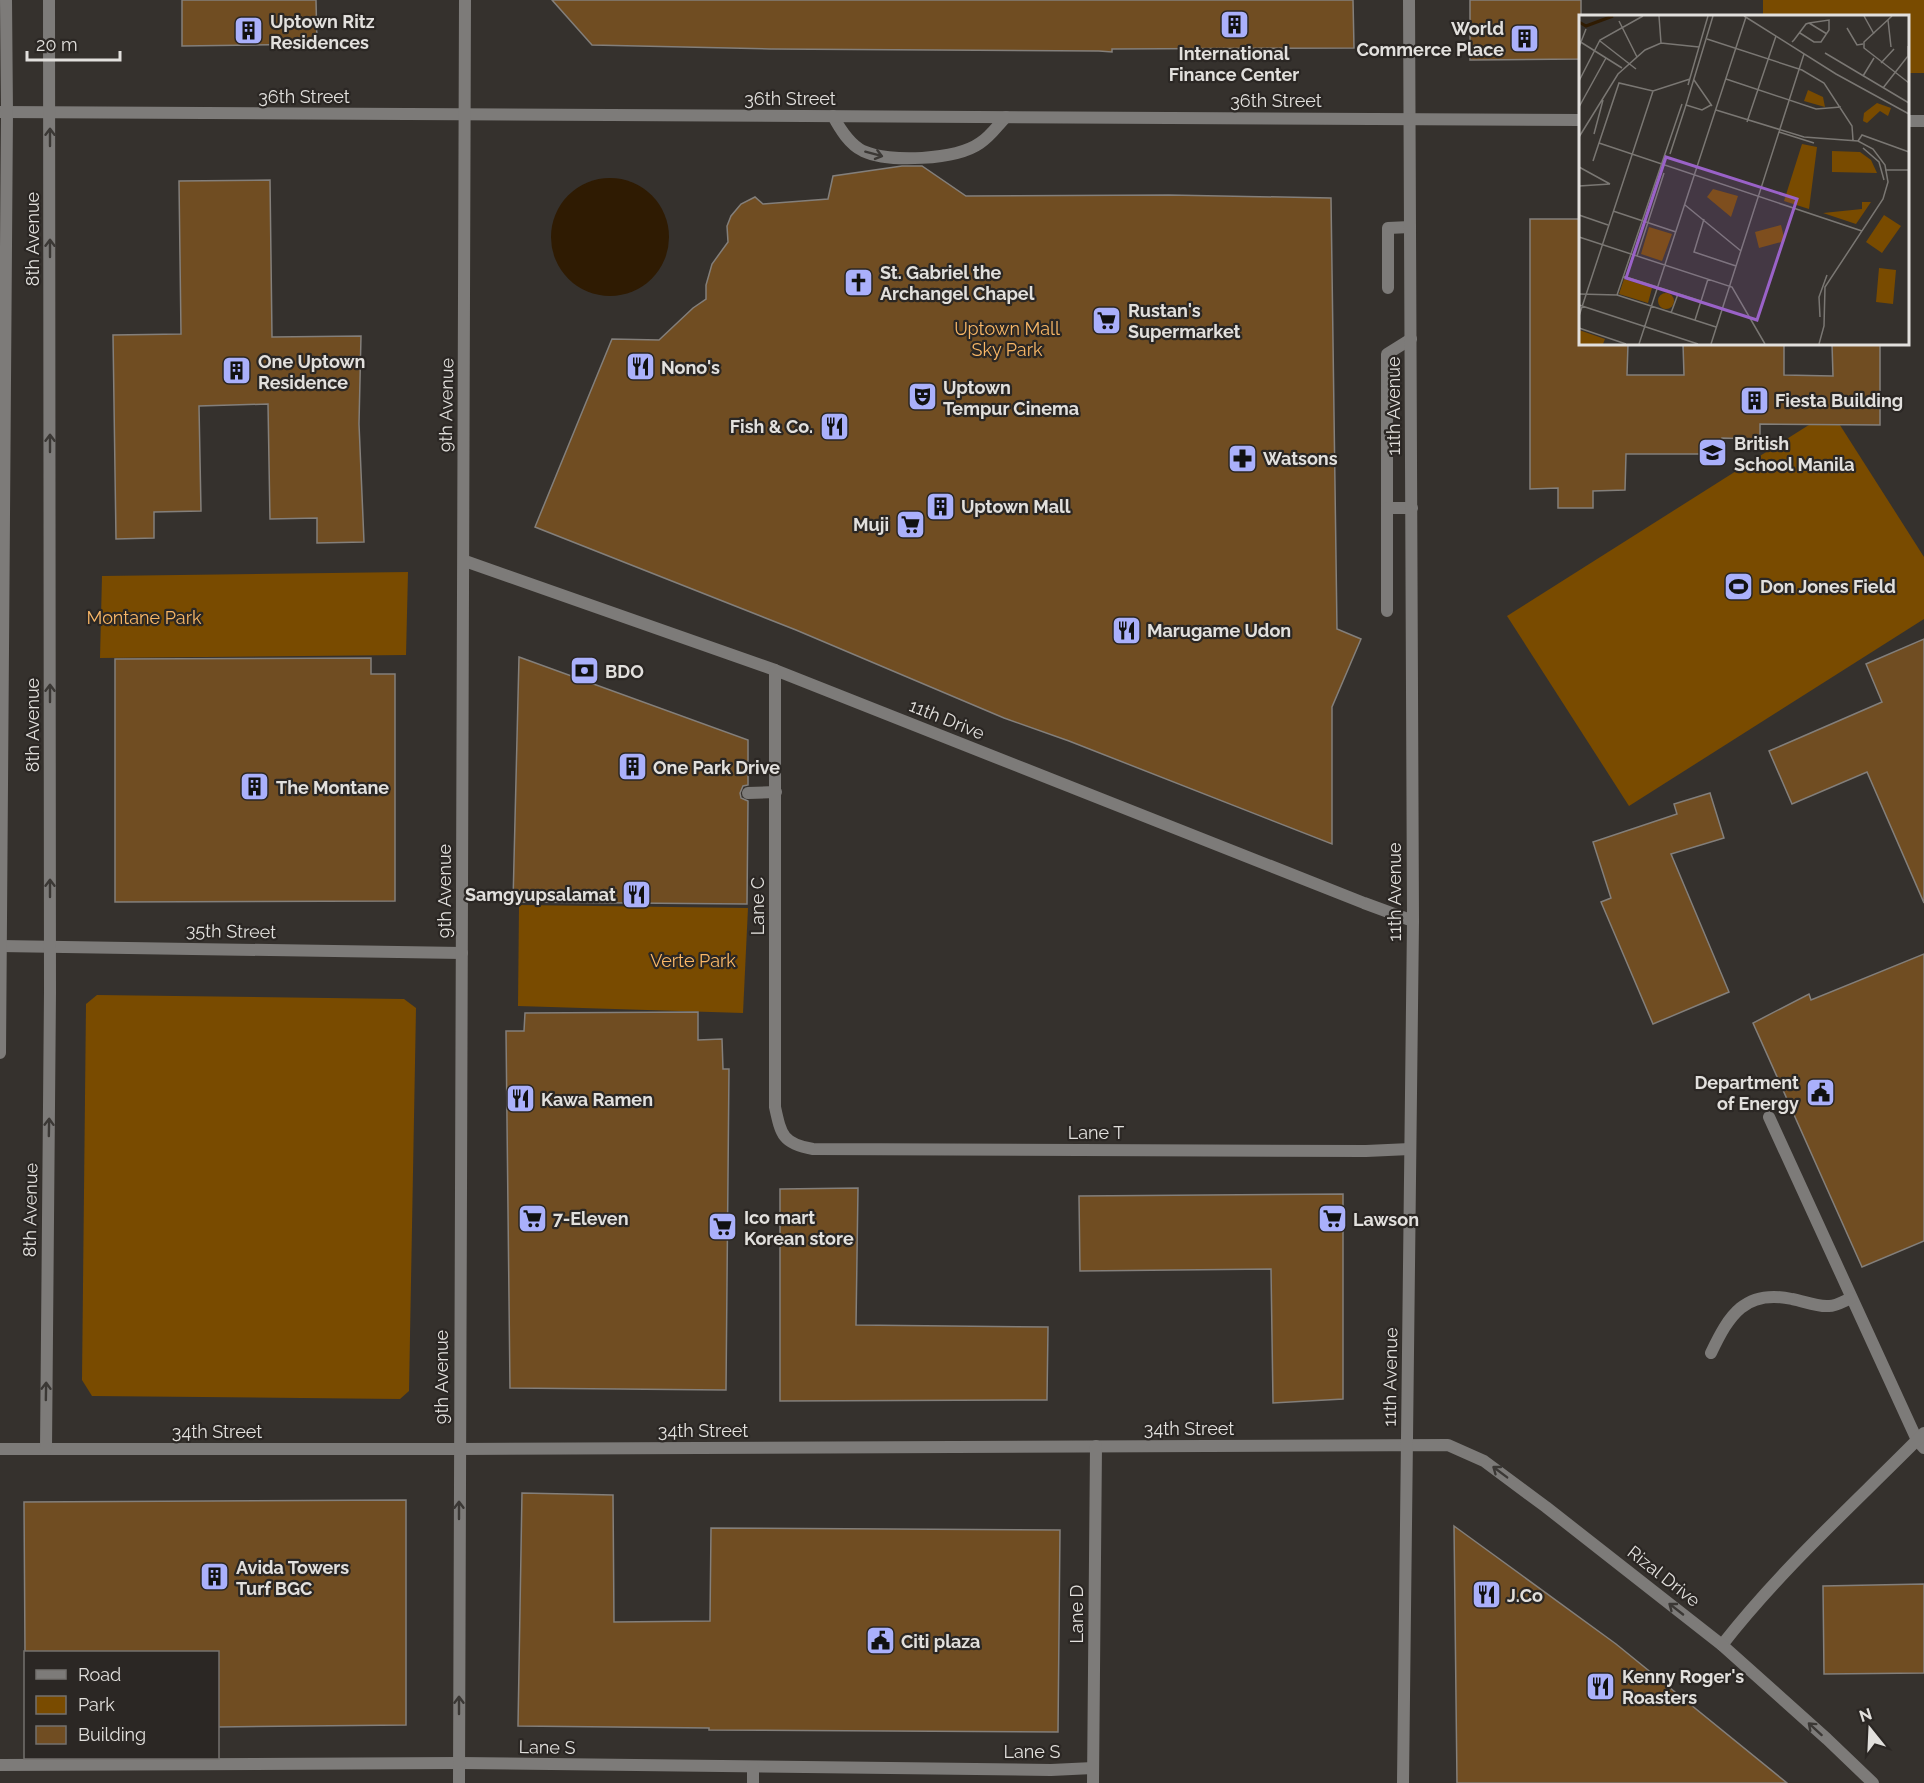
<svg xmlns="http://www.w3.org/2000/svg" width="1924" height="1783" font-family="Raleway,sans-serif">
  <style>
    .green { fill: #794b00 }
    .water { fill: #2f1b02 }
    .building { fill: #704d22; stroke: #837f7b; stroke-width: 1.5 }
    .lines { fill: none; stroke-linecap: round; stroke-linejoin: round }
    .service { stroke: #7d7b79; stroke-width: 12 }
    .minor { stroke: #7d7b79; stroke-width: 12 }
    .tertiary { stroke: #7d7b79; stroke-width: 12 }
    .oneway { stroke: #3b3835 }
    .labels { text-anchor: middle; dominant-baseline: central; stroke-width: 4.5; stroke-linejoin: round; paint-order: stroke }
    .poi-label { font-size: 18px; font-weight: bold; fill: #e2e0dd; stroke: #2b2724; text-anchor: start }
    .street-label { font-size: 18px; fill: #e2e0dd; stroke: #2b2724 }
    .park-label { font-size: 18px; fill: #fab867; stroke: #2b2724 }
    .inset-river { fill: none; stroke: #2f1b02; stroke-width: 3 }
    .inset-road { fill: none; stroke: #7a7773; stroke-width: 1.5 }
    .view { fill: #9a62c8; fill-opacity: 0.15; stroke: #9a62c8; stroke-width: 3 }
    .inset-edge { fill: none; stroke: #e2e0dd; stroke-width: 3 }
  </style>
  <rect width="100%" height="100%" fill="#35312d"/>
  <g class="green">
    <polygon points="1763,0 1924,0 1924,73 1908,73 1908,16 1763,16"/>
    <polygon points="1831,411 1924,557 1924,619 1629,806 1507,616"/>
    <polygon points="408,572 406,655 100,658 102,576"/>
    <polygon points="519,905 748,908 743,1013 518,1006"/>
    <polygon points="97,995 404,999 416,1008 409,1391 400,1399 92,1396 82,1380 86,1004"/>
  </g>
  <circle class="water" cx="610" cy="237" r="59"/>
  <g class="building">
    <polygon points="182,0 316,0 317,44 182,46"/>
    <polygon points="552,0 1353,0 1354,48 1112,49 1112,52 1099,51 770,49 592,45"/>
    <polygon points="1470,0 1581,0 1581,59 1470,60"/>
    <polygon points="902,166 922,166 966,196 1169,195 1331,198 1337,629 1361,639 1332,707 1332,844 1069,741 1004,718 796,630 535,527 612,339 659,340 693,308 706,299 706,285 712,264 728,242 727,226 731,216 741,204 755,197 763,204 828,199 833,176"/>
    <polygon points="270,180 272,337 361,336 359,424 364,542 317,543 317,518 270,519 268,404 199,406 201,511 154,512 154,538 116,539 113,335 181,334 179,181"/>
    <polygon points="1530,219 1581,219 1581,344 1628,344 1627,375 1684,375 1683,344 1784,344 1784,375 1833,376 1832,344 1880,344 1880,425 1760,424 1760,439 1722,438 1722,454 1626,454 1625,490 1593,491 1593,508 1558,508 1558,488 1530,489"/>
    <polygon points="1924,639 1924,903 1867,772 1792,804 1769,751 1882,702 1866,664"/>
    <polygon points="519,657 748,740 748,785 743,786 740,793 741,798 748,801 747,904 513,902"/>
    <polygon points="371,658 371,674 395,674 395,901 115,902 115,659"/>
    <polygon points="1710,793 1724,838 1671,854 1729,992 1653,1024 1601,902 1611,898 1593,842 1677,814 1674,804"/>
    <polygon points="1924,954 1924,1241 1862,1267 1753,1023 1809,994 1811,1000"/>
    <polygon points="698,1012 698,1040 722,1039 723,1069 729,1069 726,1390 510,1388 506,1031 524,1031 525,1013"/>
    <polygon points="858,1188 856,1325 1048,1327 1047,1400 780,1401 780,1189"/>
    <polygon points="1343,1194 1343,1399 1273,1403 1271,1269 1080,1271 1079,1196"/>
    <polygon points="522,1493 613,1495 614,1622 710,1621 711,1528 1060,1530 1058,1732 709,1730 709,1728 518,1726"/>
    <polygon points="406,1500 406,1725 218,1727 218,1653 25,1653 24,1502"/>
    <polygon points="1454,1526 1616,1644 1787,1783 1457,1783"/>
    <polygon points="1924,1584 1924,1673 1824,1674 1823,1586"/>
  </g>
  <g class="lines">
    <g class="service">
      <path d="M833 116C840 129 849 144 863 151 889 163 956 160 980 143 990 137 998 125 1006 117"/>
      <polyline points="1388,288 1388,228 1410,227"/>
      <polyline points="1387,508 1387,354 1411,339"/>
      <polyline points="1387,611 1387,508 1412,508"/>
      <polyline points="748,793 776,792"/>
      <polyline points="1769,1117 1917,1440 1924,1448"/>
      <path d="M1711 1353C1729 1315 1745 1289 1792 1299 1804 1301 1816 1307 1829 1306 1836 1306 1844 1301 1851 1298"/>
      <path d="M1722 1645C1782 1568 1855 1503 1924 1433"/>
    </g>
    <g class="minor">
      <polyline points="465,561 775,670 1364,903 1413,921"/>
      <path d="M775 670V1107C781 1135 783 1144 813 1149L1366 1151 1410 1149"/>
      <polyline points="0,946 462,953"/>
      <polyline points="459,1449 1448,1445 1484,1461 1546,1507 1722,1645 1827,1739 1873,1783"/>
      <polyline points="0,1765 459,1763 1051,1770 1093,1768"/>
      <polyline points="753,1783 753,1767"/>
      <polyline points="1093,1783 1096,1446"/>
      <polyline points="1403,1783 1413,921 1409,0"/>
    </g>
    <g class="tertiary">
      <polyline points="0,112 1580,120"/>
      <polyline points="1908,121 1924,121"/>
      <polyline points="0,1053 7,112 6,0"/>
      <polyline points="0,1449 459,1449"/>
      <polyline points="46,1449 50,992 49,0"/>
      <polyline points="459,1783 465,0"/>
    </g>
  </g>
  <defs><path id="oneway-shaft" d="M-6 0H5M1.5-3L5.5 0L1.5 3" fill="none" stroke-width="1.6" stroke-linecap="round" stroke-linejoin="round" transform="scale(1.5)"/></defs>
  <g class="oneway">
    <use href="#oneway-shaft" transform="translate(50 137) rotate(-90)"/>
    <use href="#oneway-shaft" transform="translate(874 154) rotate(15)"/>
    <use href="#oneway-shaft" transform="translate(50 248) rotate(-90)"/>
    <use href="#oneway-shaft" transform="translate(50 443) rotate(-90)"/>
    <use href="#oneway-shaft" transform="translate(50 693) rotate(-90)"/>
    <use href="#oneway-shaft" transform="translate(50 888) rotate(-90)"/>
    <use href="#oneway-shaft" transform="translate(49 1127) rotate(-89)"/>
    <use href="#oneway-shaft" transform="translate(46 1391) rotate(-89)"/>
    <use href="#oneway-shaft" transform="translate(1500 1472) rotate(-143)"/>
    <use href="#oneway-shaft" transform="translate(459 1510) rotate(-90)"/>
    <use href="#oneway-shaft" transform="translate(1676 1609) rotate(-142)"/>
    <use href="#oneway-shaft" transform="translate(459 1705) rotate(-90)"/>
    <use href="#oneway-shaft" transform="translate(1815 1729) rotate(-138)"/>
  </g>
  <defs>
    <symbol id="building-square" viewBox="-11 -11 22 22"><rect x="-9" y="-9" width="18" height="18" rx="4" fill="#aab0fb" stroke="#2b2724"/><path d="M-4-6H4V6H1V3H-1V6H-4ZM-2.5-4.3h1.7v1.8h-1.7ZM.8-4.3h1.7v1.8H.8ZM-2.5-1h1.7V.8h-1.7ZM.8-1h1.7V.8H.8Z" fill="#111"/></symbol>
    <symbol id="church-square" viewBox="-11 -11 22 22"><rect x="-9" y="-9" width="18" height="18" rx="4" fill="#aab0fb" stroke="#2b2724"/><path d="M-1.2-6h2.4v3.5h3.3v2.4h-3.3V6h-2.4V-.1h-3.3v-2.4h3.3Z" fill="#111"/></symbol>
    <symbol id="supermarket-square" viewBox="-11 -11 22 22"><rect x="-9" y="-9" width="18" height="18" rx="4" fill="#aab0fb" stroke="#2b2724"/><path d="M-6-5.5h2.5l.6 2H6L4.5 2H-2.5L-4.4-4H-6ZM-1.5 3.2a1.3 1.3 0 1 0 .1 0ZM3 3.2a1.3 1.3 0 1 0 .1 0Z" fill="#111"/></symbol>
    <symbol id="restaurant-square" viewBox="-11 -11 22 22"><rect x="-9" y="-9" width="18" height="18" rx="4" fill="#aab0fb" stroke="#2b2724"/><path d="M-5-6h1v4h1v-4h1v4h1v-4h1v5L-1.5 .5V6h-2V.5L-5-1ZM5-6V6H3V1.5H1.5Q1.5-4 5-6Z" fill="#111"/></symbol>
    <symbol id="theatre-square" viewBox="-11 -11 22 22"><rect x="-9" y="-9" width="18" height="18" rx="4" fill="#aab0fb" stroke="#2b2724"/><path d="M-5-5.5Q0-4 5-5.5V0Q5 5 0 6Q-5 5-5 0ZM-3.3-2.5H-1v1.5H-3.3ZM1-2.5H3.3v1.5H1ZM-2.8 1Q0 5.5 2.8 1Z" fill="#111"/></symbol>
    <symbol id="school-square" viewBox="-11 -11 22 22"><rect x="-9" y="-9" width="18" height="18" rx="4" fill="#aab0fb" stroke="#2b2724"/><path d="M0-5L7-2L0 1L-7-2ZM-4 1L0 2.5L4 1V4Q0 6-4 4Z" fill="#111"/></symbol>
    <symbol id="pharmacy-square" viewBox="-11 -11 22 22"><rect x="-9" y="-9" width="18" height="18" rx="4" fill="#aab0fb" stroke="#2b2724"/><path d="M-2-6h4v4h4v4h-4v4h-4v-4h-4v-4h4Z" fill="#111"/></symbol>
    <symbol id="stadium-square" viewBox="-11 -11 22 22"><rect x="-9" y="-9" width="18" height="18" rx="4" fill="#aab0fb" stroke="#2b2724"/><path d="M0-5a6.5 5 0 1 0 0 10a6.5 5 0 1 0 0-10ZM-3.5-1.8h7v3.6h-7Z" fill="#111"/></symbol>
    <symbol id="bank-square" viewBox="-11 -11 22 22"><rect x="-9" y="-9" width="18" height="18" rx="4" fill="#aab0fb" stroke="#2b2724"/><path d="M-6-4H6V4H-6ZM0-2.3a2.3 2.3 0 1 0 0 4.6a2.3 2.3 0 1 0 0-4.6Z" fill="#111"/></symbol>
    <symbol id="civic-square" viewBox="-11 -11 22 22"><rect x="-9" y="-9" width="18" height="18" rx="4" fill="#aab0fb" stroke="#2b2724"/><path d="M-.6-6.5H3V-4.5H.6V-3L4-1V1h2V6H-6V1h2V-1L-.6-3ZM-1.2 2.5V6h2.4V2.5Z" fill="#111"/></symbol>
  </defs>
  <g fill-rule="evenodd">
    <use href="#building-square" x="1218" y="8" width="33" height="33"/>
    <use href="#building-square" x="232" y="14" width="33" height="33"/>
    <use href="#building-square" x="1508" y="22" width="33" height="33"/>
    <use href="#church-square" x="842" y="266" width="33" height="33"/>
    <use href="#supermarket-square" x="1090" y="304" width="33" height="33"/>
    <use href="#restaurant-square" x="624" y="350" width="33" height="33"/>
    <use href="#building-square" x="220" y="354" width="33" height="33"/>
    <use href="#theatre-square" x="906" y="380" width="33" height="33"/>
    <use href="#building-square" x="1738" y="384" width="33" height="33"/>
    <use href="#restaurant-square" x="818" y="410" width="33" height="33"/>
    <use href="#school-square" x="1696" y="436" width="33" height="33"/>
    <use href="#pharmacy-square" x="1226" y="442" width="33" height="33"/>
    <use href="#building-square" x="924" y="490" width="33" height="33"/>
    <use href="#supermarket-square" x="894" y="508" width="33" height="33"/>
    <use href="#stadium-square" x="1722" y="570" width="33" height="33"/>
    <use href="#restaurant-square" x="1110" y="614" width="33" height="33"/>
    <use href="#bank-square" x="568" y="654" width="33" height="33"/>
    <use href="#building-square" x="616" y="750" width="33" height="33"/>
    <use href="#building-square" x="238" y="770" width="33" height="33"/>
    <use href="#restaurant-square" x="620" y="878" width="33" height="33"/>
    <use href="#civic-square" x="1804" y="1076" width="33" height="33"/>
    <use href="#restaurant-square" x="504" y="1082" width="33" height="33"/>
    <use href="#supermarket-square" x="516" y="1202" width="33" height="33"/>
    <use href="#supermarket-square" x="1316" y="1202" width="33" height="33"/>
    <use href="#supermarket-square" x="706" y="1210" width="33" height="33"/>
    <use href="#building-square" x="198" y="1560" width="33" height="33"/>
    <use href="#restaurant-square" x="1470" y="1578" width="33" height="33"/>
    <use href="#civic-square" x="864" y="1624" width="33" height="33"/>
    <use href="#restaurant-square" x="1584" y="1670" width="33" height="33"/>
  </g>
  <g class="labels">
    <g class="poi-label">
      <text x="270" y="21">Uptown Ritz<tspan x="270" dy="21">Residences</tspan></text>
      <text x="1504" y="28" text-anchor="end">World<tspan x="1504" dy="21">Commerce Place</tspan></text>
      <text x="1234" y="53" text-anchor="middle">International<tspan x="1234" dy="21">Finance Center</tspan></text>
      <text x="880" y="272">St. Gabriel the<tspan x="880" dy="21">Archangel Chapel</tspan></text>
      <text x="1128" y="310">Rustan's<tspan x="1128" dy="21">Supermarket</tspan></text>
      <text x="258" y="361">One Uptown<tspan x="258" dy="21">Residence</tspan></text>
      <text x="661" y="367">Nono's</text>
      <text x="943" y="387">Uptown<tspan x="943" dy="21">Tempur Cinema</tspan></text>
      <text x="1775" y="400">Fiesta Building</text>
      <text x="813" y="426" text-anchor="end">Fish &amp; Co.</text>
      <text x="1734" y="443">British<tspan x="1734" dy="21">School Manila</tspan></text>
      <text x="1263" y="458">Watsons</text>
      <text x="961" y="506">Uptown Mall</text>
      <text x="889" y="524" text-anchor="end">Muji</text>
      <text x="1760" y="586">Don Jones Field</text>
      <text x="1147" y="630">Marugame Udon</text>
      <text x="605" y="671">BDO</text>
      <text x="653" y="767">One Park Drive</text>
      <text x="276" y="787">The Montane</text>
      <text x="616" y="894" text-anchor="end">Samgyupsalamat</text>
      <text x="1799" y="1082" text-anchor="end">Department<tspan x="1799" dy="21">of Energy</tspan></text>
      <text x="541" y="1099">Kawa Ramen</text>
      <text x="744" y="1217">Ico mart<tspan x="744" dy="21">Korean store</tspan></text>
      <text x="553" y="1218">7-Eleven</text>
      <text x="1353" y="1219">Lawson</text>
      <text x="236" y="1567">Avida Towers<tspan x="236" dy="21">Turf BGC</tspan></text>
      <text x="1507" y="1595">J.Co</text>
      <text x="901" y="1641">Citi plaza</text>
      <text x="1622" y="1676">Kenny Roger's<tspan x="1622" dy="21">Roasters</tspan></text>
    </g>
    <g class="street-label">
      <text x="304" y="96">36th Street</text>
      <text x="790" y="98">36th Street</text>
      <text x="1276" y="100">36th Street</text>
      <text transform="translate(32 239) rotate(-90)">8th Avenue</text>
      <text transform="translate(446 405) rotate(-89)">9th Avenue</text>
      <text transform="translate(1393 406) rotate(-90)">11th Avenue</text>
      <text transform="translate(947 719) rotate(22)">11th Drive</text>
      <text transform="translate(32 725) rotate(-90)">8th Avenue</text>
      <text transform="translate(444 891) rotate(-90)">9th Avenue</text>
      <text transform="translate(1394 892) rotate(-90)">11th Avenue</text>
      <text transform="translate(757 906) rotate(-90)">Lane C</text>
      <text transform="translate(231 931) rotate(1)">35th Street</text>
      <text x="1096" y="1132">Lane T</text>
      <text transform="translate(30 1210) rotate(-89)">8th Avenue</text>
      <text transform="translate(441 1377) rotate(-90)">9th Avenue</text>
      <text transform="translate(1390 1377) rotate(-89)">11th Avenue</text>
      <text x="1189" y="1428">34th Street</text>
      <text x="703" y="1430">34th Street</text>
      <text x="217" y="1431">34th Street</text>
      <text transform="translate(1664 1576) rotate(38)">Rizal Drive</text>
      <text transform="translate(1076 1614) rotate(-90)">Lane D</text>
      <text transform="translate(547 1747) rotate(1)">Lane S</text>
      <text x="1032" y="1751">Lane S</text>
    </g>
    <g class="park-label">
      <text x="1007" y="328">Uptown Mall<tspan x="1007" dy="21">Sky Park</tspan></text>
      <text x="144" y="617">Montane Park</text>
      <text x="693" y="960">Verte Park</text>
    </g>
  </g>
  <g transform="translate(1579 15)">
    <rect width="330" height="330" fill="#35312d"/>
    <path d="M229 75 244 82 246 92 225 86ZM298 88 312 93 309 101 301 96 288 108 284 106 285 98ZM223 129 238 132 230 194 205 186ZM253 136 281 137 292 145 298 158 253 157ZM134 174 159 181 152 202 128 182ZM283 187H292L277 209 244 198 283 194ZM305 200 322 211 303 238 287 227ZM202 210 206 226 180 233 176 217ZM70 212 93 219 83 246 62 239ZM300 253 317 255 314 289 297 287ZM45 264 73 273 69 288 40 279ZM79 286a8 8 0 1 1 16 0a8 8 0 1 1-16 0ZM0 315 26 324 24 329H0Z" fill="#794b00"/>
    <path class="inset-river" d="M0 7 7 11 34 1"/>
    <path class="inset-road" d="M80 1 82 28M165 1 257 59 330 99M285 1 295 19M313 1 285 27V33L330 68M309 5 312 32M40 6 58 42M230 8 248 19M268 13 278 30 284 29M128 24 223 55 245 68 273 111 274 125M0 26 43 53M21 26 57 54M213 27 215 25 227 9 230 8 250 5V15L242 27H235L221 18M0 32 7 14M246 38 330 88M302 48 315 34M284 61 295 43M147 64 237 94 262 92M115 65 133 91M0 66 21 25 64 1M109 70 129 1M304 73 329 41V31M132 90 123 95 107 90 134 1M0 92 27 43M137 95 225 122 279 126 294 134 306 150 309 167 304 184 246 272 245 311 240 329M168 107 197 21M200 117 235 128M15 119 24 85M0 122 39 59 66 35 82 28 120 32M279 126 283 120 330 137M20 128 283 216M284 133 300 147 305 165M91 139 107 90M14 146 40 68 74 76 111 64M0 152 31 169M306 155H330M0 171 31 169M106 190 162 236M34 196 97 217M0 200 29 210M125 204 115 237 157 251M0 222 153 272 186 329M58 241 85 158M44 261 122 286M0 279 38 280 103 89M38 280 137 312M0 290 119 329M92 298 99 279M0 301 74 76M241 302 240 282 248 260M116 305 129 264M0 313 47 329M60 329 167 2M132 329 225 39"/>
    <path class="view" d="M87 142 218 184 178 305 47 263Z"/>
    <rect width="330" height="330" class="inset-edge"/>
  </g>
  <rect x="24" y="1651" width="195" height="108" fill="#2b2724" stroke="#74716e" stroke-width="1.5"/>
  <rect x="36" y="1670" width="30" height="9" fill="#7d7b79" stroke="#74716e" stroke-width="1.5"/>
  <text x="78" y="1681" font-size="18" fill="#e2e0dd">Road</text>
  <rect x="36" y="1696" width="30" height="18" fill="#794b00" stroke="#74716e" stroke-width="1.5"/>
  <text x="78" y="1711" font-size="18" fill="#e2e0dd">Park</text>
  <rect x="36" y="1726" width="30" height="18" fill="#704d22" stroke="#74716e" stroke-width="1.5"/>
  <text x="78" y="1741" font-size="18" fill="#e2e0dd">Building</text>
  <g transform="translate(1870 1729) rotate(342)" stroke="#2b2724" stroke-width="4.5" paint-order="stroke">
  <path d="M0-4.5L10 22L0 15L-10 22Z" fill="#e2e0dd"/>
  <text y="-9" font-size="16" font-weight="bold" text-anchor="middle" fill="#e2e0dd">N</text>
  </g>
  <path d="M27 51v9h93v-9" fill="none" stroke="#e2e0dd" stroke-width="3"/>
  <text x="36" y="51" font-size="18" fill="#e2e0dd" stroke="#2b2724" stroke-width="4.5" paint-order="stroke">20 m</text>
</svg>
